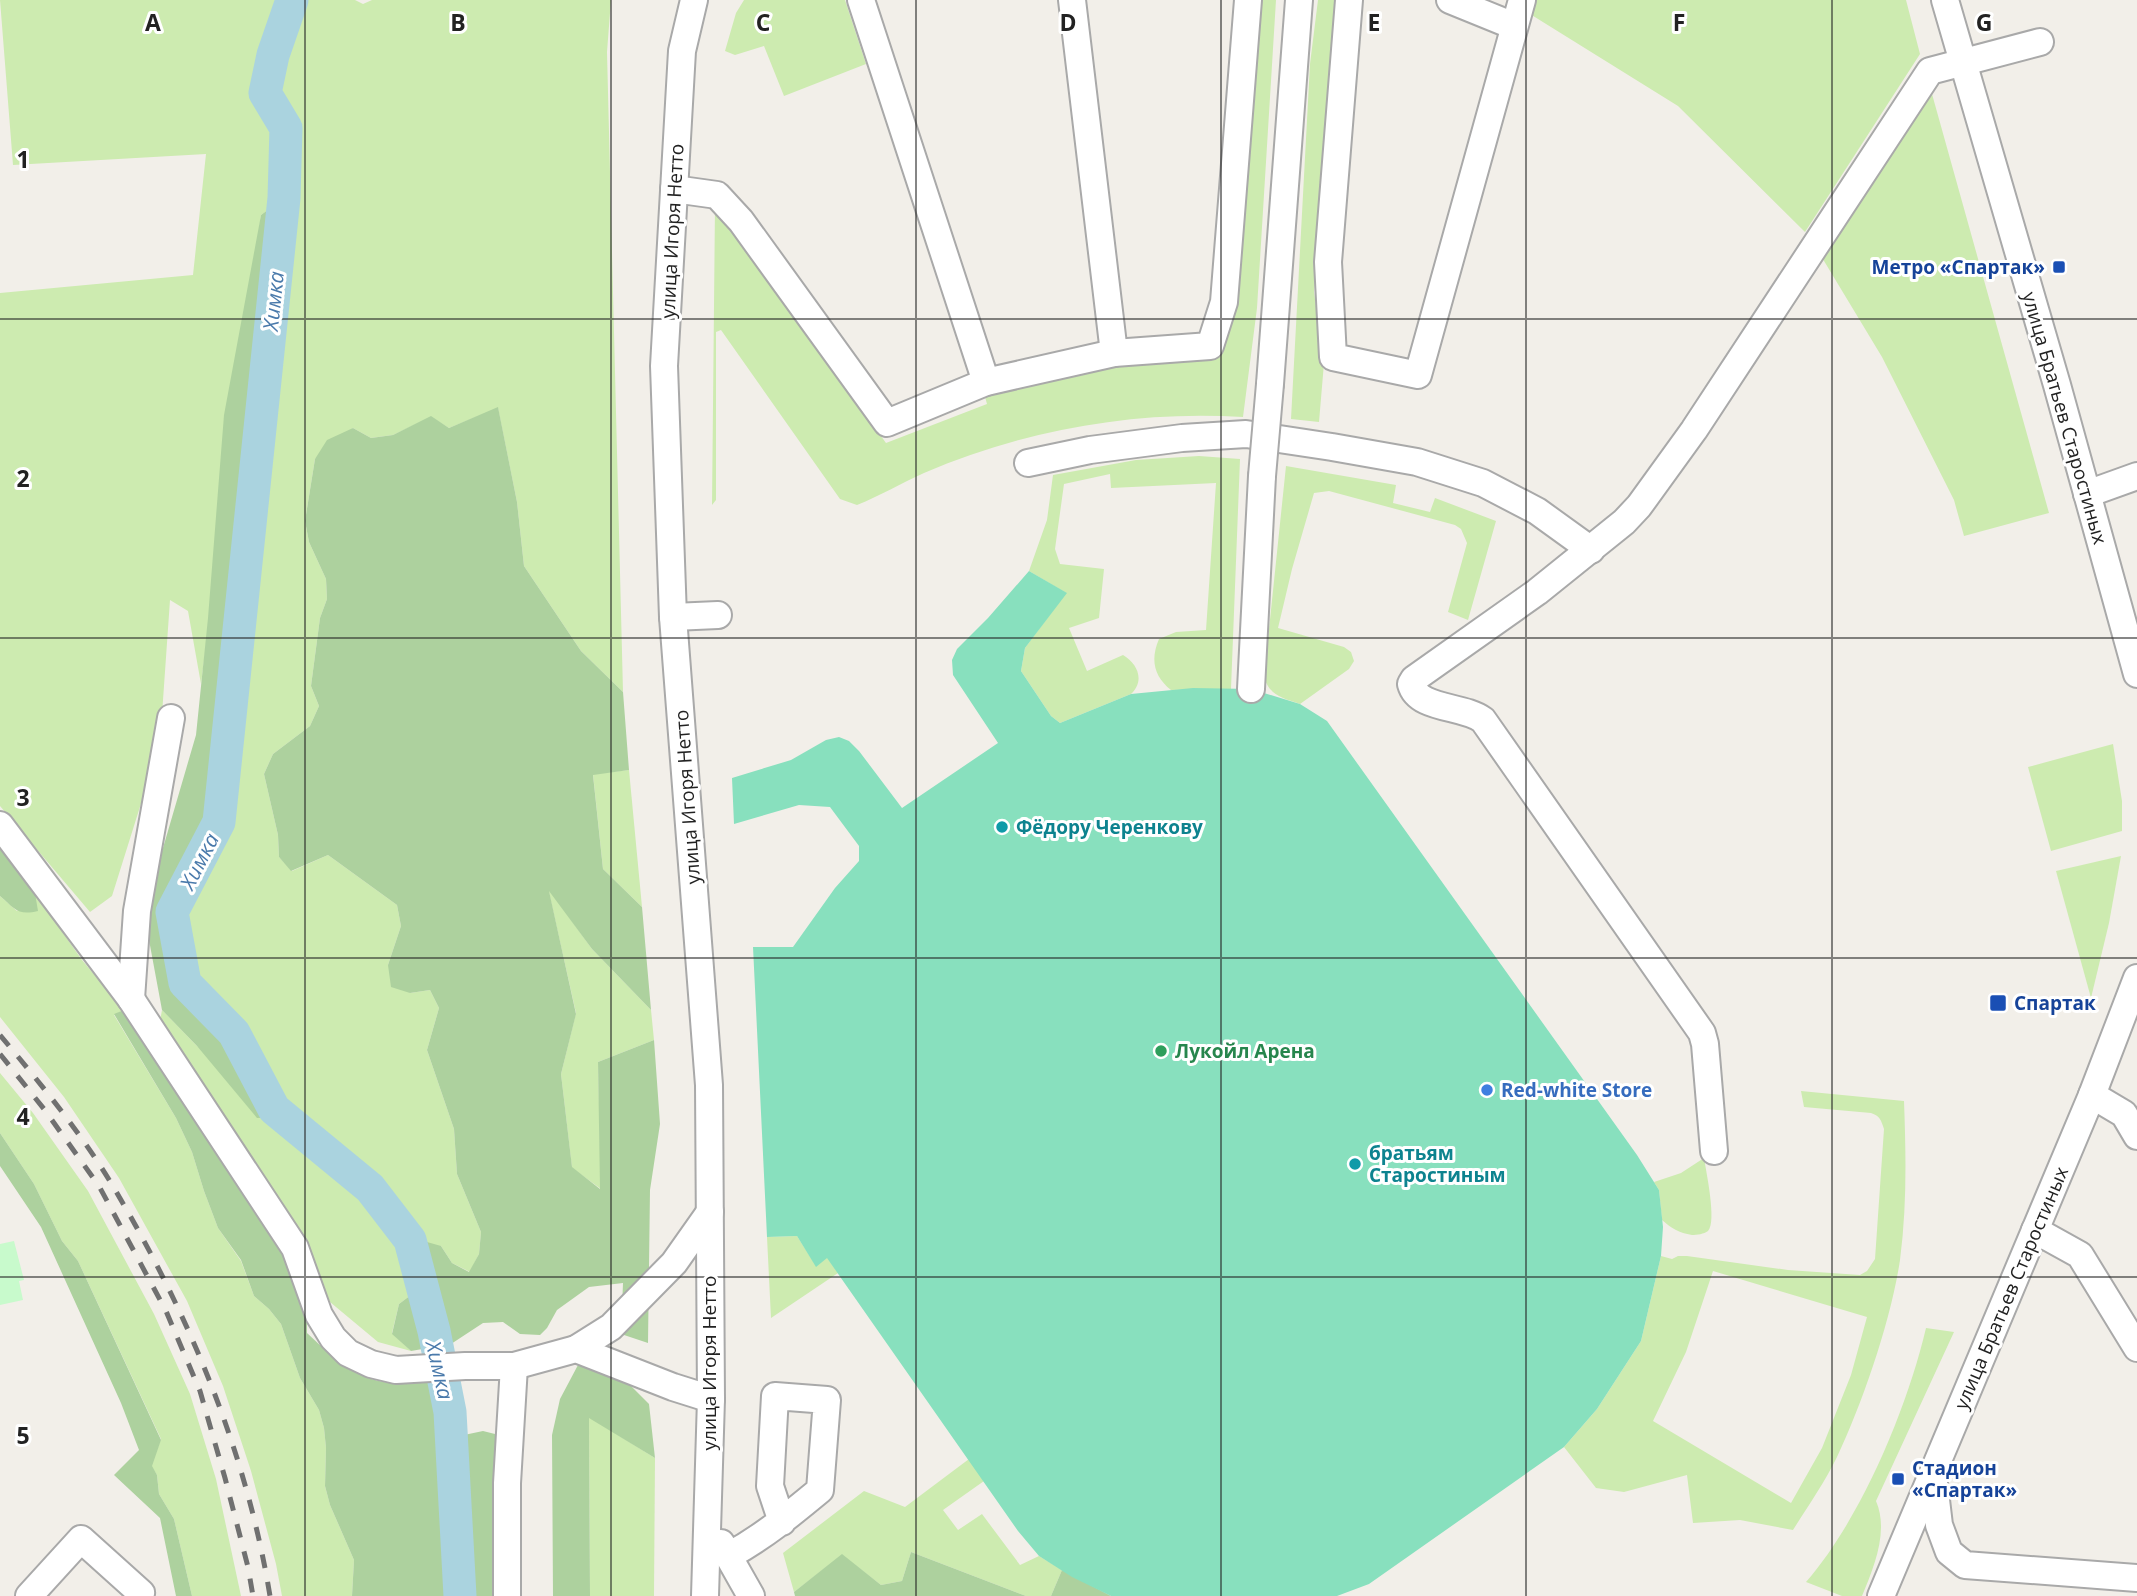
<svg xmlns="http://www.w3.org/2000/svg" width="2137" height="1596" font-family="'Open Sans',sans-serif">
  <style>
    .grass { fill: #cdebb0; fill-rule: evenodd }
    .forest { fill: #add19e }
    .park { fill: #c8facc }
    .pitch { fill: #88e0be }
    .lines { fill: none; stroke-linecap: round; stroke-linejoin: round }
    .river { stroke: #aad3df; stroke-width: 33 }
    .minor-casing { stroke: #a9a9a9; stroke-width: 30 }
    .minor { stroke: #fff; stroke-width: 26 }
    .rail { stroke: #707070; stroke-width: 5; stroke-dasharray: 14 14; stroke-linecap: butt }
    .minor-bridge-casing { stroke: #a9a9a9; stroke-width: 30; stroke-linecap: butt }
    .minor-bridge { stroke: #fff; stroke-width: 26 }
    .grid { fill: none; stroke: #222; stroke-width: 2; stroke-opacity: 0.55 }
    .transit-dot { fill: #1a4fb4; stroke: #fff; stroke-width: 2.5 }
    .culture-dot { fill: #0f9aa8; stroke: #fff; stroke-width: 2.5 }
    .leisure-dot { fill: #2e9e5b; stroke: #fff; stroke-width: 2.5 }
    .shop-dot { fill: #3f7fe0; stroke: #fff; stroke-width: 2.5 }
    .labels { text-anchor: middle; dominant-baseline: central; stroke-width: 6; stroke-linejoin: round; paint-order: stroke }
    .street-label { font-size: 19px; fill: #222; stroke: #fff }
    .transit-label { font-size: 19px; font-weight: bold; fill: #164399; stroke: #fff; text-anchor: start }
    .culture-label { font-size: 19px; font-weight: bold; fill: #0d838f; stroke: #fff; text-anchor: start }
    .leisure-label { font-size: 19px; font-weight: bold; fill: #27864d; stroke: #fff; text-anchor: start }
    .shop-label { font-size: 19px; font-weight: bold; fill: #366cbe; stroke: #fff; text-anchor: start }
    .water-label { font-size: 21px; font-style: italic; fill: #4a7aab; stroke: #fff }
    .grid-label { font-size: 23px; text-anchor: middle; font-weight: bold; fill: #222; stroke: #fff; stroke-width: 6; stroke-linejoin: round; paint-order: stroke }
  </style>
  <rect width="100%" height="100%" fill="#f2efe9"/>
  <g class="grass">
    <polygon points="0,0 355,0 363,4 372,0 611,0 607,52 623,692 581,651 524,566 517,502 498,408 449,428 431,417 393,435 371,438 353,428 315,459 305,521 309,542 326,579 327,599 320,618 311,686 319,706 310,726 273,754 264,774 278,835 279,857 292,871 328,855 397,905 401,926 388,965 410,993 430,990 439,1008 427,1050 454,1129 457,1174 481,1232 479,1254 470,1272 452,1263 441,1246 432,1279 399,1304 392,1333 411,1351 378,1342 330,1302 301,1238 159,1026 162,1010 197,1046 284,1117 274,1109 234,1033 185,983 172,912 219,822 284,199 261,215 201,684 188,611 170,600 160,743 112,896 90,912 0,806 0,293 193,275 206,154 13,165"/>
    <polygon points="744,0 845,0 866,64 784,96 764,46 735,55 725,51 736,13"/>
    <path d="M1258 0H1276L1257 308 1243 417C1135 410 1024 430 924 473 901 483 880 496 857 505L840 499 721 330 716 332V500L712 505 715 206 886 443 987 404 984 393 1114 365 1219 357 1236 292Z"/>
    <polygon points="1318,0 1336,0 1314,292 1324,363 1319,422 1291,419 1310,64"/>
    <polygon points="1534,0 1906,0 1920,54 1805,232 1678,106 1530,14"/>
    <polygon points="1932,94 2049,513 1964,536 1954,500 1882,357 1818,251 1916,102"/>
    <path d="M1199 456 1240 459 1231 689 1171 690C1154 676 1150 660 1159 639L1176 632 1206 630 1216 483 1111 488 1110 474 1064 484 1055 549 1060 564 1104 569 1099 618 1069 628 1087 671 1123 655C1138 664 1145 681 1131 694L1060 723 1051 716 1021 671 1025 648 1066 593 1029 571 1047 520 1053 475 1136 460Z"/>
    <path d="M1286 466 1396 485 1393 503 1430 512 1435 498 1496 521 1468 620 1448 612 1467 543 1461 529 1455 525 1329 491 1314 493 1292 569 1278 628 1344 647 1351 652 1354 661 1349 669 1300 704C1282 698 1270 696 1264 677Z"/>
    <polygon points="2113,744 2122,801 2122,831 2051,851 2028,767"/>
    <polygon points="629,770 642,907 603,869 593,774"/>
    <polygon points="2121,856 2109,923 2091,998 2056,871"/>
    <polygon points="548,888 592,949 651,1010 654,1040 598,1062 601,1189 572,1168 561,1074 576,1013"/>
    <polygon points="35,893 82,960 124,1010 114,1015 176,1118 192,1152 204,1191 218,1228 241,1261 254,1296 269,1309 281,1324 300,1378 319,1410 324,1428 326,1448 325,1486 330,1505 354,1560 352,1596 282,1596 276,1564 251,1471 223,1386 187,1301 119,1178 64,1097 0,1017 0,896 17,911"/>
    <polygon points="0,1073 33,1113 88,1191 154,1314 190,1394 216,1479 241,1596 192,1596 174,1519 159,1494 157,1475 151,1466 161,1439 78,1261 62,1241 34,1184 0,1133"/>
    <path d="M1801 1091 1904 1101C1906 1154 1907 1207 1900 1260 1891 1320 1863 1402 1837 1457 1825 1482 1808 1506 1793 1530L1740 1520 1693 1523 1687 1475 1624 1492 1596 1488 1564 1447 1597 1409 1641 1341 1661 1256 1672 1259 1678 1256H1687L1788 1270 1860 1275 1867 1271 1875 1259 1884 1129C1881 1120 1880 1116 1871 1113L1804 1107ZM1713 1271 1867 1317 1851 1375 1822 1448 1791 1503 1653 1421 1686 1352Z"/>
    <path d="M1704 1158C1706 1171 1717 1222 1708 1231 1704 1234 1697 1235 1692 1235 1679 1233 1671 1228 1662 1220L1659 1190 1654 1182 1681 1173Z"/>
    <polygon points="797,1236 816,1266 827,1257 838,1273 771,1318 767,1237"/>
    <path d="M1926 1328 1954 1332 1876 1501C1889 1531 1874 1567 1862 1596H1842L1806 1582C1861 1519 1907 1409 1926 1328Z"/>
    <polygon points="589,1417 655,1458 654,1596 590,1596"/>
    <polygon points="969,1459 984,1481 943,1510 958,1530 982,1514 1020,1565 1039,1556 1062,1570 1051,1596 1026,1596 911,1552 902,1581 881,1585 842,1555 794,1592 783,1553 864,1491 905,1507"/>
  </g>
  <g class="forest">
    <polygon points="284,198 219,822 172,912 185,983 234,1033 274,1108 285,1117 257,1118 197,1046 162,1010 144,913 196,735 208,618 224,415 261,215"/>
    <polygon points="498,407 517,502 524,566 581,651 623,692 629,770 593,775 603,869 642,907 651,1010 592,949 549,891 576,1014 561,1074 572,1167 600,1189 598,1062 654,1040 660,1124 650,1190 648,1343 621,1334 623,1283 589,1287 557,1310 547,1328 540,1335 520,1334 503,1322 483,1323 451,1344 411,1351 392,1334 399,1304 432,1279 420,1240 441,1246 452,1263 469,1272 479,1254 481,1232 457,1174 454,1129 427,1050 439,1008 430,990 410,993 391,987 388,965 401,926 397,905 328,855 291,871 279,857 278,835 264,774 273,754 310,726 319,706 311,686 320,618 327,599 326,579 309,542 305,521 315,459 327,440 353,428 371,438 393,435 431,416 449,428"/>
    <path d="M0 847 35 893 38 911C18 916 15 909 0 896Z"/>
    <path d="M124 1010 289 1247 307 1314V1333C330 1354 351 1377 384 1382 395 1384 405 1380 416 1378 431 1376 445 1384 457 1392L460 1401 456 1430 464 1435 483 1431 503 1436 495 1596H352L354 1560 330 1505 325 1486 326 1448 324 1428 319 1410 300 1378 281 1324 269 1309 254 1296 241 1260 218 1228 204 1191 192 1152 176 1118 114 1014Z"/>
    <polygon points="0,1133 34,1184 62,1241 78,1261 161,1440 152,1466 157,1475 159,1494 174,1519 192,1596 176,1596 160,1518 114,1475 139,1450 121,1403 41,1227 0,1166"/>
    <polygon points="578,1365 621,1376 649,1404 655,1458 589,1418 590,1596 553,1596 552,1435 560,1399"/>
    <polygon points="911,1552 1026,1596 795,1596 794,1592 842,1554 881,1585 902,1581"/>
    <polygon points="1062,1570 1111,1596 1051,1596"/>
  </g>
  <polygon class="park" points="14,1241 24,1280 19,1281 23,1300 0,1305 0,1244"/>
  <polygon class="pitch" points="1029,571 1067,593 1025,648 1021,671 1051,716 1060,723 1131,694 1193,688 1251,689 1300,704 1327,721 1637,1155 1659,1190 1663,1227 1661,1256 1641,1341 1597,1409 1564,1447 1369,1584 1337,1596 1111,1596 1072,1577 1039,1556 1018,1531 827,1258 816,1267 797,1236 767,1237 753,947 793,947 835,888 859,861 859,846 830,807 799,805 734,824 732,778 791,760 826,740 839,737 849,741 859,751 902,808 998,743 953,675 952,660 957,649 988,618"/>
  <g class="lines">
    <polyline class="river" points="292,0 273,55 265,93 286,128 284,198 219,822 172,912 185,983 234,1033 274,1109 370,1188 410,1240 434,1331 450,1412 460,1596"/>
    <defs>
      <g id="minor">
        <polyline points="694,0 682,51 664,366 673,617 709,1085 711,1399 705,1596"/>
        <polyline points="861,0 986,382"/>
        <polyline points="1072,0 1114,353"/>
        <polyline points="1349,0 1328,262 1333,357 1418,375 1522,0"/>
        <polyline points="1450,0 1514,26"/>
        <polyline points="1945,0 2057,385 2137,674"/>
        <polyline points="674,189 717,195 741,221 887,423 986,382 1114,353 1210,346 1224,302 1248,0"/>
        <polyline points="1270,384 1299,0"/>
        <polyline points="1028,463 1090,450 1182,438 1246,434 1332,447 1417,462 1483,483 1537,511 1591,550"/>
        <polyline points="2087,494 2137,476"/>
        <polyline points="673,617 718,615"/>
        <polyline points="1251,689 1262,476"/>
        <polyline points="0,825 131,999 295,1248 319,1315 333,1338 348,1353 371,1364 396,1370 465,1366 514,1366 576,1349 673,1387 711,1399"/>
        <polyline points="131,999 137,911 171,718"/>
        <polyline points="2092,1095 2124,1114 2137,1136"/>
        <path d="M1714 1151 1705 1044 1702 1033 1483 720C1463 705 1418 710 1411 684L1414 679 1537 592 1624 522 1639 506 1694 430 1930 71 2040 42"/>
        <polyline points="2035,1230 2080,1255 2137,1348"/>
        <polyline points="576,1349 611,1327 674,1263 710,1212"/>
        <polyline points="1933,1475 1939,1525 1949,1552 1965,1565 2137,1578"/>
        <polyline points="721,1543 751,1596"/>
        <path d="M730 1555C763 1537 791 1514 820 1490L827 1400 775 1396 770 1486 782 1522"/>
        <polyline points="29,1596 81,1539 141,1593 140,1596"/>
        <polyline points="507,1596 507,1483 514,1366"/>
        <polyline points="1881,1596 2092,1095 2137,978"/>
      </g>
    </defs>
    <use href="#minor" class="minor-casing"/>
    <use href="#minor" class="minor"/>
    <g class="rail">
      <path d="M0 1035C39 1082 79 1130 111 1183 187 1310 246 1449 270 1596"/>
      <polyline points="0,1054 44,1109 99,1186 166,1311 200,1391 225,1478 248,1567 253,1596"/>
    </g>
    <defs>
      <polyline id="minor-bridge" points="1262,476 1270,384"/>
    </defs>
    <use href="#minor-bridge" class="minor-bridge-casing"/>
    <use href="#minor-bridge" class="minor-bridge"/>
  </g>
  <path class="grid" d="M305 0V1596M611 0V1596M916 0V1596M1221 0V1596M1526 0V1596M1832 0V1596M0 319H2137M0 638H2137M0 958H2137M0 1277H2137"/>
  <g class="transit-dot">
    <rect x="2052" y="260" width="14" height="14" rx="3.5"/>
    <rect x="1989" y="994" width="18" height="18" rx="3.5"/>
    <rect x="1891" y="1472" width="14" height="14" rx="3.5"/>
  </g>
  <g class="culture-dot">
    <circle cx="1002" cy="827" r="7"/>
    <circle cx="1355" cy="1164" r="7"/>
  </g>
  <circle class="leisure-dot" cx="1161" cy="1051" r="7"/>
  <circle class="shop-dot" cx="1487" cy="1090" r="7"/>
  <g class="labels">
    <g class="street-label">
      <text transform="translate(672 231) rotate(-87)">улица Игоря Нетто</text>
      <text transform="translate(2065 418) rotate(74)">улица Братьев Старостиных</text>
      <text transform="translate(687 797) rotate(-94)">улица Игоря Нетто</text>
      <text transform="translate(2011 1288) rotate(-67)">улица Братьев Старостиных</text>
      <text transform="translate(709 1363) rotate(-90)">улица Игоря Нетто</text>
    </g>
    <g class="transit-label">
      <text x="2045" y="267" text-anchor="end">Метро «Спартак»</text>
      <text x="2014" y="1003">Спартак</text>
      <text x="1912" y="1468">Стадион<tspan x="1912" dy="22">«Спартак»</tspan></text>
    </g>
    <g class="culture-label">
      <text x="1016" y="827">Фёдору Черенкову</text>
      <text x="1369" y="1153">братьям<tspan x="1369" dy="22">Старостиным</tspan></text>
    </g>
    <g class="leisure-label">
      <text x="1175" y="1051">Лукойл Арена</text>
    </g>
    <g class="shop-label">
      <text x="1501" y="1090">Red-white Store</text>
    </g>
    <g class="water-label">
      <text transform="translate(273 301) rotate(-84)">Химка</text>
      <text transform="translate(199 861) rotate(-63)">Химка</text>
      <text transform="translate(440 1370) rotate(77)">Химка</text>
    </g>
  </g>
  <g class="grid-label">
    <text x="153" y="31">A</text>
    <text x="458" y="31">B</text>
    <text x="763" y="31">C</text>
    <text x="1068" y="31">D</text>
    <text x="1374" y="31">E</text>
    <text x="1679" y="31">F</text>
    <text x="1984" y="31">G</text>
    <text x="23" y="168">1</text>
    <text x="23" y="487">2</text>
    <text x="23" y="806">3</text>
    <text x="23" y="1125">4</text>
    <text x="23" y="1444">5</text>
  </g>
</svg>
